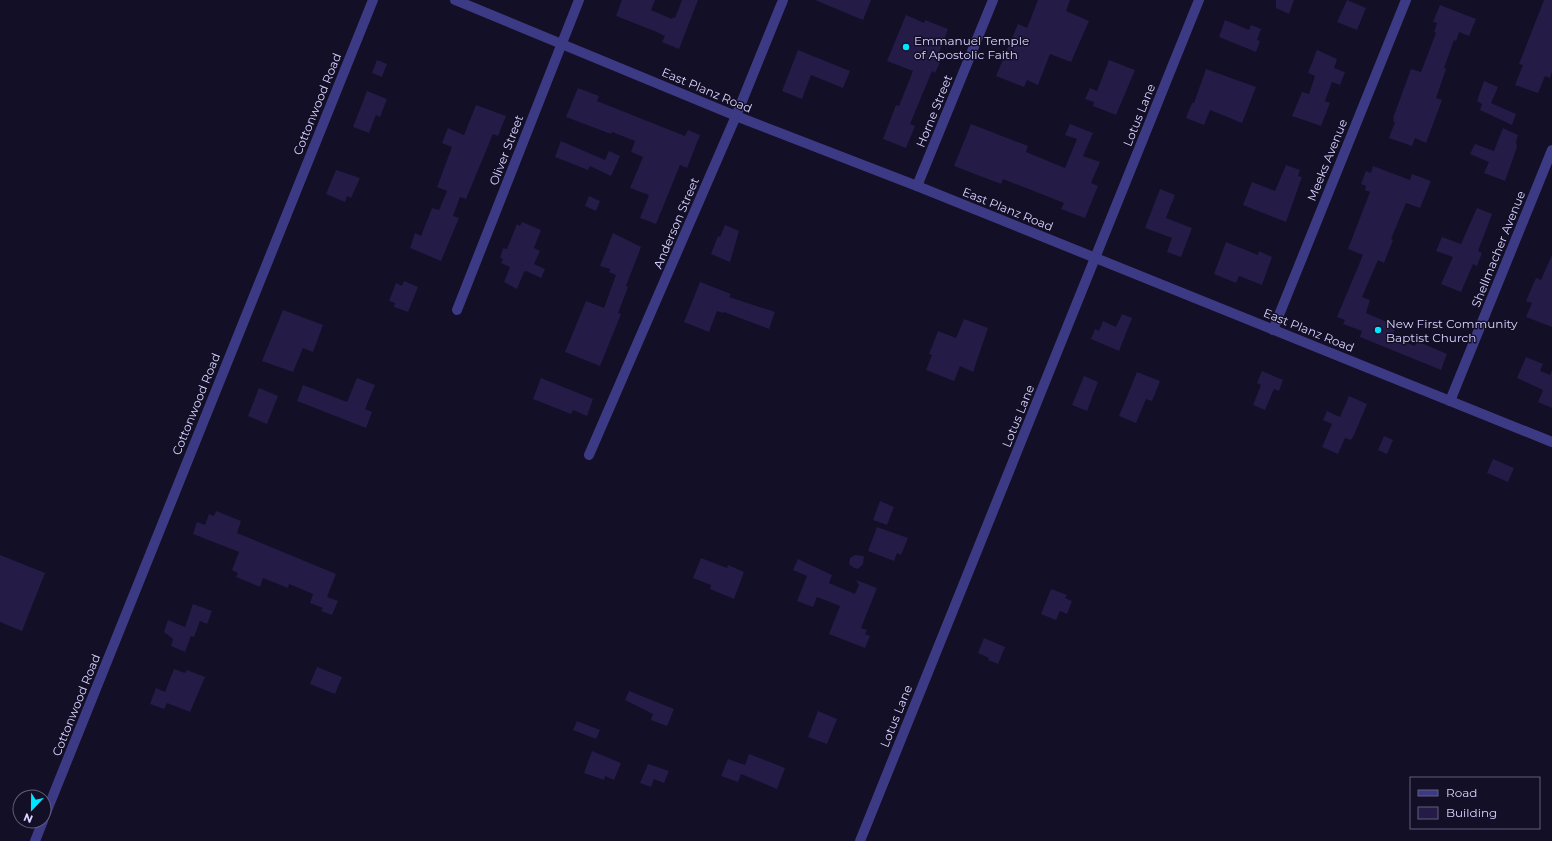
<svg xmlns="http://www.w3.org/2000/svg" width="1552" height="841" font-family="Montserrat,sans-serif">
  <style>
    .building { fill: #241b47 }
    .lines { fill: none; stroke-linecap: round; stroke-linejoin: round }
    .minor { stroke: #3d3a85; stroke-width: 10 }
    .tertiary { stroke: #3d3a85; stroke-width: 10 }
    .poi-dot { fill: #00e5ff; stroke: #130f26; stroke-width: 1.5 }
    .labels { text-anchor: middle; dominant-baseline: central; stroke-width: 3; stroke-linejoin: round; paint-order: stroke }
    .poi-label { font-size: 12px; fill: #d9d4ff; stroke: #130f26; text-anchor: start }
    .street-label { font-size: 12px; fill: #d9d4ff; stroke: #130f26 }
  </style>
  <rect width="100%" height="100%" fill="#130f26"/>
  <g class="building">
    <polygon points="622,0 655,0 651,10 672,19 673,17 675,18 682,0 698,0 679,49 662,42 665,36 657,32 616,16"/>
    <polygon points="815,0 871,0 863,20"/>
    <polygon points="1038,0 1070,0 1066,11 1089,21 1071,62 1050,54 1038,85 1027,80 1024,87 996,76 1018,24 1027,28"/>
    <polygon points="1276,0 1294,0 1289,14 1276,8"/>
    <polygon points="1347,0 1366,8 1357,30 1337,22"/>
    <polygon points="1544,0 1552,0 1552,72 1550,78 1545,76 1538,93 1515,85 1523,65 1519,64"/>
    <polygon points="1440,5 1476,19 1469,36 1459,32 1456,41 1454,40 1444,68 1446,69 1436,98 1442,100 1426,143 1415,138 1412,146 1389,138 1395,122 1393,122 1394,118 1393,118 1411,69 1421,72 1436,33 1434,32 1437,23 1433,22"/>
    <polygon points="906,15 924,23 925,20 948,29 936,61 940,62 935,73 932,71 910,124 915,126 906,148 883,139 896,105 899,106 913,71 887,61"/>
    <polygon points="1225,20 1249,30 1251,25 1261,29 1257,40 1260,41 1256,52 1219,37"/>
    <polygon points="798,50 850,71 843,88 811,75 802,99 782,91"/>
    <polygon points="1317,50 1337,59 1334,68 1345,72 1340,85 1332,82 1325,101 1330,103 1321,126 1292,116 1302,92 1309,94 1315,76 1308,73"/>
    <polygon points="377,60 387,64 382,77 372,73"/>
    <polygon points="1109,60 1135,70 1116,115 1093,106 1094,102 1085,99 1090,88 1097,91"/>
    <polygon points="1206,69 1256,87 1242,123 1210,110 1204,125 1186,118 1192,103 1194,103"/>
    <polygon points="1484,81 1498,87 1491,103 1516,114 1512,125 1480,110 1482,104 1477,101"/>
    <polygon points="578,88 599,96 597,101 685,136 688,130 700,135 687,168 680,165 656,224 640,218 649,195 630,188 643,157 631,152 635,141 612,132 611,134 566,117"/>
    <polygon points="367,91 387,99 380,117 376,115 369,133 353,127"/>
    <polygon points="476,105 506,116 498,136 493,134 466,199 460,197 453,216 459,218 441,261 410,248 415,233 421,236 432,208 439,210 447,191 437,187 452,147 442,143 448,128 464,135"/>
    <polygon points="971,124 1028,146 1026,152 1065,168 1077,139 1065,135 1070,124 1093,133 1083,156 1100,162 1091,183 1098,186 1085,218 1061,209 1064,203 1003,179 1001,184 954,166"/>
    <polygon points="1503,128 1518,135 1516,142 1517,147 1505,181 1484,173 1489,162 1470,154 1475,144 1494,151"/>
    <polygon points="561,141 605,160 609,151 620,156 611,176 590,166 588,170 555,157"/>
    <polygon points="1286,165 1300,170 1298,176 1302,177 1286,222 1243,205 1252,182 1275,191"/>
    <polygon points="1373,166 1410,180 1412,174 1431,181 1420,208 1406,203 1391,239 1393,240 1384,263 1378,260 1362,297 1370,300 1366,313 1396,326 1392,337 1415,346 1417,341 1447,354 1441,370 1360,337 1362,331 1343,324 1345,320 1337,317 1363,255 1348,249 1370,192 1365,190 1366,186 1361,184 1366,171 1371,173"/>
    <polygon points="336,170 360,178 351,198 347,196 345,202 326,194"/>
    <polygon points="1160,189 1175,195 1166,218 1192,228 1181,257 1167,252 1172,238 1145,228"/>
    <polygon points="589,196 600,201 596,211 585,206"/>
    <polygon points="1477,208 1492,214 1478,251 1482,253 1477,266 1473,264 1461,292 1441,284 1453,257 1436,251 1442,237 1461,244"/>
    <polygon points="522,222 541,230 534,248 540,251 534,264 545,269 541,278 526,271 524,272 517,289 504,282 510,267 501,263 503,259 500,258 503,248 507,249 517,224 520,226"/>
    <polygon points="725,225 739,231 730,262 711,254 718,236 720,237"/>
    <polygon points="613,233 641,247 626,286 628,287 618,313 621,314 600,366 565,352 586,301 604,308 616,275 609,272 610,269 600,266"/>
    <polygon points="1226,242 1258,255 1259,251 1272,257 1262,285 1239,276 1236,283 1214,274"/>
    <polygon points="1552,255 1552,327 1526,317 1532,303 1526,301 1536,278 1541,280"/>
    <polygon points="404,281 418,287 408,312 394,307 395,303 389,301 396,283 402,286"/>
    <polygon points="700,282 731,294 729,297 775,312 769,329 724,312 723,313 717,311 709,332 684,322"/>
    <polygon points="283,310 323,325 313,352 303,348 293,372 262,361"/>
    <polygon points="1122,314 1132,318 1119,351 1091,339 1095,329 1099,331 1103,321 1116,327"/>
    <polygon points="964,319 988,328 973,372 960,366 954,381 926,370 932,355 929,354 938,331 956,338"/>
    <polygon points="1526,357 1543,364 1540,371 1550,375 1552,370 1552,408 1538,402 1543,390 1517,378"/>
    <polygon points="1262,371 1283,380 1279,391 1274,389 1265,410 1253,405 1261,385 1257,383"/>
    <polygon points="1137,372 1160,381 1152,401 1146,399 1136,423 1119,416"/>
    <polygon points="1084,376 1098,382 1087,411 1072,405"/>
    <polygon points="357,378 375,385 365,409 372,412 366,428 297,401 303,385 347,402"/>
    <polygon points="541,378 593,399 587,416 573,410 571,414 533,399"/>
    <polygon points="259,388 278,396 267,424 248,416"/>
    <polygon points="1349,396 1367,404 1354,435 1351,440 1345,438 1338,454 1322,447 1332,424 1323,420 1327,411 1340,417"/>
    <polygon points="1384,436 1393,440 1387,454 1378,450"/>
    <polygon points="1493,459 1514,468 1508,482 1487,473"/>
    <polygon points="880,501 894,507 887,525 873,520"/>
    <polygon points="216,511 241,521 237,533 336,574 327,597 338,601 332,615 321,611 323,608 310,603 313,594 289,584 288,588 263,578 260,587 236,577 238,573 232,570 239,552 193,534 197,522 205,525 209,514 214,516"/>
    <polygon points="877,527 908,538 901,555 897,553 894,561 868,551"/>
    <polygon points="0,555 45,573 22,631 0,622"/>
    <polygon points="855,555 864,556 863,564 858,569 854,568 849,564 850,558"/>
    <polygon points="701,558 727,568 728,565 744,572 734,599 710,589 711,585 693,578"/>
    <polygon points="798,559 832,575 829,583 855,594 859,585 856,580 877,588 861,628 867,630 865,634 870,636 865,648 829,634 840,606 817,597 813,607 797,601 807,576 793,570"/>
    <polygon points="1051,589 1067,595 1065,598 1072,601 1067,614 1060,611 1056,620 1041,614"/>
    <polygon points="193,604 212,611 207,624 200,621 194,637 191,636 185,652 171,646 173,639 164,632 168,620 185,627"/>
    <polygon points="984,638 1005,647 998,664 988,660 989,658 978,653"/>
    <polygon points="317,667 342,677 335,694 310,684"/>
    <polygon points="174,669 185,673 187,670 205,677 190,712 167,703 164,709 150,704 156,688 165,692"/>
    <polygon points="629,691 674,709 667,726 651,720 653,714 625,700"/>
    <polygon points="818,711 837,719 827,744 808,737"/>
    <polygon points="577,721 600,730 596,739 573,730"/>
    <polygon points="592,751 621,763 614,780 605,776 604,780 584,773"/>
    <polygon points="749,754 785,768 777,789 741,774 738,782 721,776 728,759 745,765"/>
    <polygon points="648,764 669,771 664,783 654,779 651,787 640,783"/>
  </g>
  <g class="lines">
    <g class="minor">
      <polyline points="917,186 993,0"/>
      <polyline points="457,310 579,0"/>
      <polyline points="1273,330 1406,0"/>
      <polyline points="1450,401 1552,150"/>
      <polyline points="589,455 736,116 783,0"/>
      <polyline points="860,841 1199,0"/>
    </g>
    <g class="tertiary">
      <polyline points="455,0 736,116 917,186 1552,442"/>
      <polyline points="44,818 373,0"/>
      <polyline points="35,841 43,821"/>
    </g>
  </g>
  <g class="poi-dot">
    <circle cx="906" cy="47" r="4"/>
    <circle cx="1378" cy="330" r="4"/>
  </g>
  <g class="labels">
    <g class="poi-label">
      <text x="914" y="40">Emmanuel Temple<tspan x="914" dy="14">of Apostolic Faith</tspan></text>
      <text x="1386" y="323">New First Community<tspan x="1386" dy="14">Baptist Church</tspan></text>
    </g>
    <g class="street-label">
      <text transform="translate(707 90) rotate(23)">East Planz Road</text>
      <text transform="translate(317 104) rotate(-68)">Cottonwood Road</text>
      <text transform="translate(934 111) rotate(-68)">Horne Street</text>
      <text transform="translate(1139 115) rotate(-68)">Lotus Lane</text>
      <text transform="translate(506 150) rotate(-69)">Oliver Street</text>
      <text transform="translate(1327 160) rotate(-68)">Meeks Avenue</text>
      <text transform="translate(1008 209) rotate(22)">East Planz Road</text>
      <text transform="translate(676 223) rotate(-67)">Anderson Street</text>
      <text transform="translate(1498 249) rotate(-68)">Shellmacher Avenue</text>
      <text transform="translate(1309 330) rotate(22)">East Planz Road</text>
      <text transform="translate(196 404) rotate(-68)">Cottonwood Road</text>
      <text transform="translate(1018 416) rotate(-68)">Lotus Lane</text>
      <text transform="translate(76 705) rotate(-68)">Cottonwood Road</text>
      <text transform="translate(896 716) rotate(-68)">Lotus Lane</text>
    </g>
  </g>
  <rect x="1410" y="777" width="130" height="52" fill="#130f26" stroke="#625e7d"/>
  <rect x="1418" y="790" width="20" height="6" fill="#3d3a85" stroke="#625e7d"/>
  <text x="1446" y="797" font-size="12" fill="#d9d4ff">Road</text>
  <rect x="1418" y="807" width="20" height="12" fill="#241b47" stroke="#625e7d"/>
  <text x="1446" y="817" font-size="12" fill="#d9d4ff">Building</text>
  <g transform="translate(32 809) rotate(202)"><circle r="19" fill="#130f26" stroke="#625e7d"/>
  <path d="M0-3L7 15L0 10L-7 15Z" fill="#00e5ff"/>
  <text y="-6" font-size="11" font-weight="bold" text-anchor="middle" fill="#d9d4ff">N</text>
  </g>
</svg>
